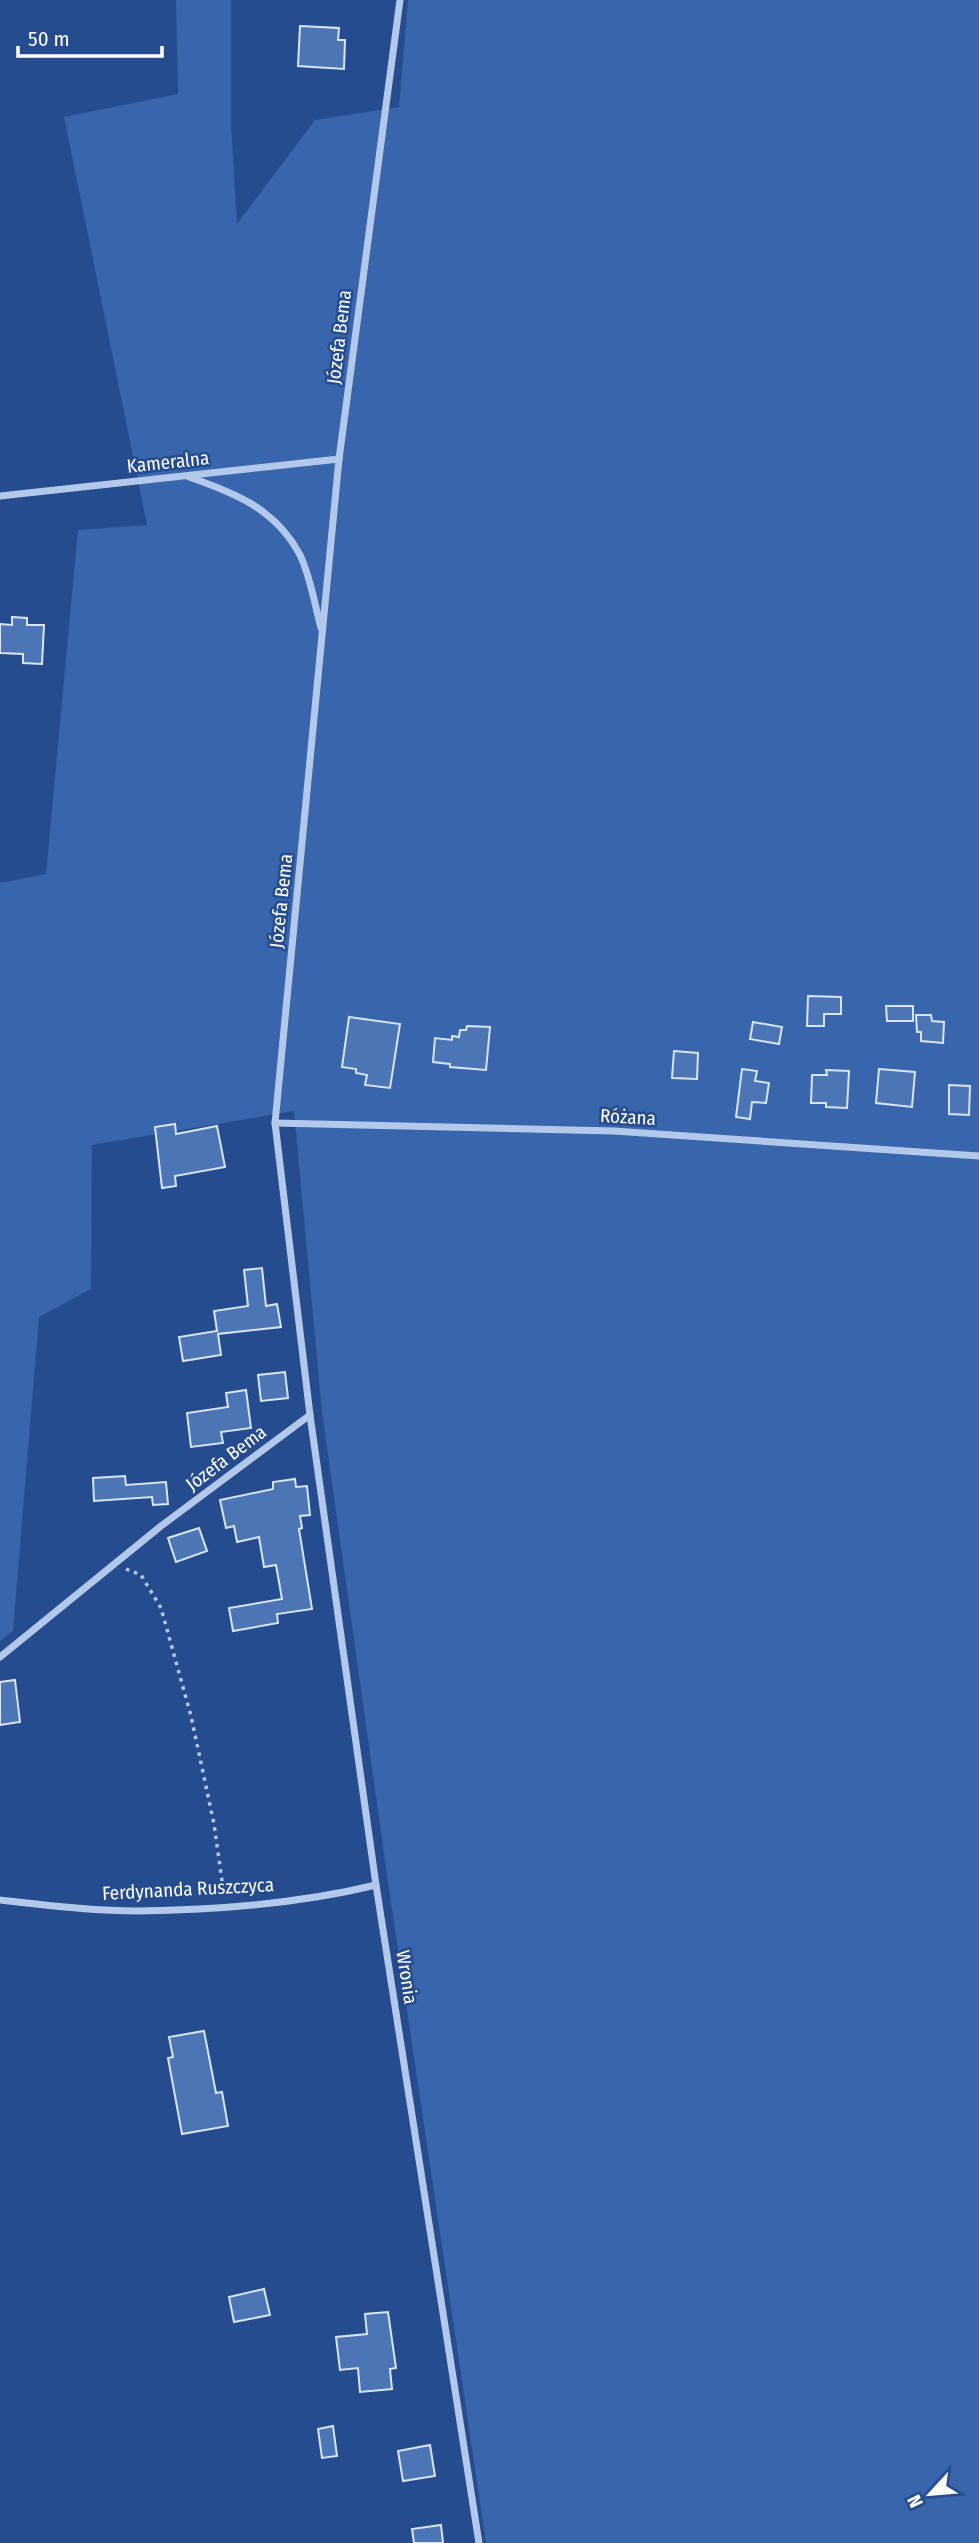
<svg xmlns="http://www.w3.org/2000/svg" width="979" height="2543" font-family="'Fira Sans Condensed',sans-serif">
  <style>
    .green { fill: #3865ab }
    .building { fill: #4c75b5; stroke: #d8e5f8; stroke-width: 2 }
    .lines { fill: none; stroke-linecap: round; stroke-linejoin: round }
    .path { stroke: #b3c9eb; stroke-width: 3.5; stroke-dasharray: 3.5 5; stroke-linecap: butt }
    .minor { stroke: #b3c9eb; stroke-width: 7 }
    .labels { text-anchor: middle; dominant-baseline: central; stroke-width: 5; stroke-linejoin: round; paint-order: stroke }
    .street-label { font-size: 19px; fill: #fff; stroke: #244c8e }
  </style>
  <rect width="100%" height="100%" fill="#244c8e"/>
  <polygon class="green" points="176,0 231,0 231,125 237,224 315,120 399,107 408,0 979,0 979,2543 486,2543 389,1889 322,1412 294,1111 92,1145 91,1289 39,1317 13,1631 0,1641 0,883 46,874 78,530 147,525 64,117 178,94"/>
  <g class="building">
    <polygon points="300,26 339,28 338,40 345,40 344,69 298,66"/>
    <polygon points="12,617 27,618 27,625 44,625 42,664 23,663 23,654 0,653 0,624 12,625"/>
    <polygon points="808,996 841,997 841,1014 824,1014 824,1026 807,1026"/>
    <polygon points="886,1006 913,1006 913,1021 887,1021"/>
    <polygon points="916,1015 931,1015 932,1021 944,1022 943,1043 921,1041 921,1032 917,1032"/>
    <polygon points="349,1017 400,1024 390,1088 365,1085 367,1075 356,1073 356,1069 342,1067"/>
    <polygon points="753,1022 782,1027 779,1044 750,1039"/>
    <polygon points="467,1026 490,1027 486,1070 450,1067 450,1064 433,1062 435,1038 452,1040 452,1036 459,1037 460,1030 466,1030"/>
    <polygon points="674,1051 698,1053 697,1079 672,1078"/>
    <polygon points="742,1069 757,1071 755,1081 769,1083 766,1103 752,1102 750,1119 736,1117"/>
    <polygon points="879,1069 915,1072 912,1107 876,1103"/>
    <polygon points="826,1070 849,1071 847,1108 826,1107 826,1103 811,1103 812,1075 827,1075"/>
    <polygon points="949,1085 970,1086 969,1115 949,1114"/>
    <polygon points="175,1124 176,1134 217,1126 225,1167 175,1176 176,1186 162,1188 155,1127"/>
    <polygon points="262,1268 266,1306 277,1304 281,1327 218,1334 221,1355 183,1361 179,1337 217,1331 214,1311 248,1306 244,1270"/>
    <polygon points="285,1372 288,1398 261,1401 258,1375"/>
    <polygon points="246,1390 251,1428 221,1432 223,1443 191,1447 187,1413 228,1407 226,1393"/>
    <polygon points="125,1476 126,1485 166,1482 168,1504 153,1505 152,1497 94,1501 93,1478"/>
    <polygon points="295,1479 296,1487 307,1486 310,1515 300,1516 302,1528 299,1529 312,1609 277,1614 278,1623 233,1631 229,1608 282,1599 276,1565 264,1567 259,1537 237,1542 234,1526 226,1528 220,1500 273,1489 273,1482"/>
    <polygon points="199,1528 207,1551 176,1562 168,1538"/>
    <polygon points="15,1680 20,1722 0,1725 0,1682"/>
    <polygon points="204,2031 216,2093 222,2092 228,2126 182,2134 168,2058 173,2057 169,2037"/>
    <polygon points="264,2289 270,2315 234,2322 229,2297"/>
    <polygon points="388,2312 396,2368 390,2369 392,2389 360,2392 358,2368 340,2370 336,2337 367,2334 365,2314"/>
    <polygon points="333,2426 337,2456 322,2458 318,2429"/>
    <polygon points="430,2445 435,2476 403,2481 398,2451"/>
    <polygon points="441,2525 443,2543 414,2543 412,2529"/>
  </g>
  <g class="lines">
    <polyline class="path" points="126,1569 141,1575 161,1608 191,1716 214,1824 224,1895"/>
    <g class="minor">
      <path d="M189 477C235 493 276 509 300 555 310 575 315 606 321 628"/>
      <polyline points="0,496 339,459"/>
      <polyline points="275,1123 614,1131 979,1156"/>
      <polyline points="310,1415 376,1885 479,2543"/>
      <polyline points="0,1657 161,1526 310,1415 275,1123 339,459 400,0"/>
      <path d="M0 1900C46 1905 92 1911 138 1911 215 1910 302 1903 376 1885"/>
    </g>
  </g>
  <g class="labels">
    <g class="street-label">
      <text transform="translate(339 337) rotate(-83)">Józefa Bema</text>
      <text transform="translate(168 462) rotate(-6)">Kameralna</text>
      <text transform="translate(281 901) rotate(-84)">Józefa Bema</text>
      <text transform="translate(628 1117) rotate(3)">Różana</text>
      <text transform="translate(226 1458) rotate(-37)">Józefa Bema</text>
      <text transform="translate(188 1889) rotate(-3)">Ferdynanda Ruszczyca</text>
      <text transform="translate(407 1977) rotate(81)">Wronia</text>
    </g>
  </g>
  <g transform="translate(930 2494) rotate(244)" stroke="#244c8e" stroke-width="5" paint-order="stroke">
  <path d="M0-5L12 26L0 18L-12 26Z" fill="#ffffff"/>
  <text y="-10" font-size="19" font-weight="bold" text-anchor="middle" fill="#ffffff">N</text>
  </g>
  <path d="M18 46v10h144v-10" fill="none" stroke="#ffffff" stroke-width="3.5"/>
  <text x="28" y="46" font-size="21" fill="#ffffff" stroke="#244c8e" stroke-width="5" paint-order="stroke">50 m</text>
</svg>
